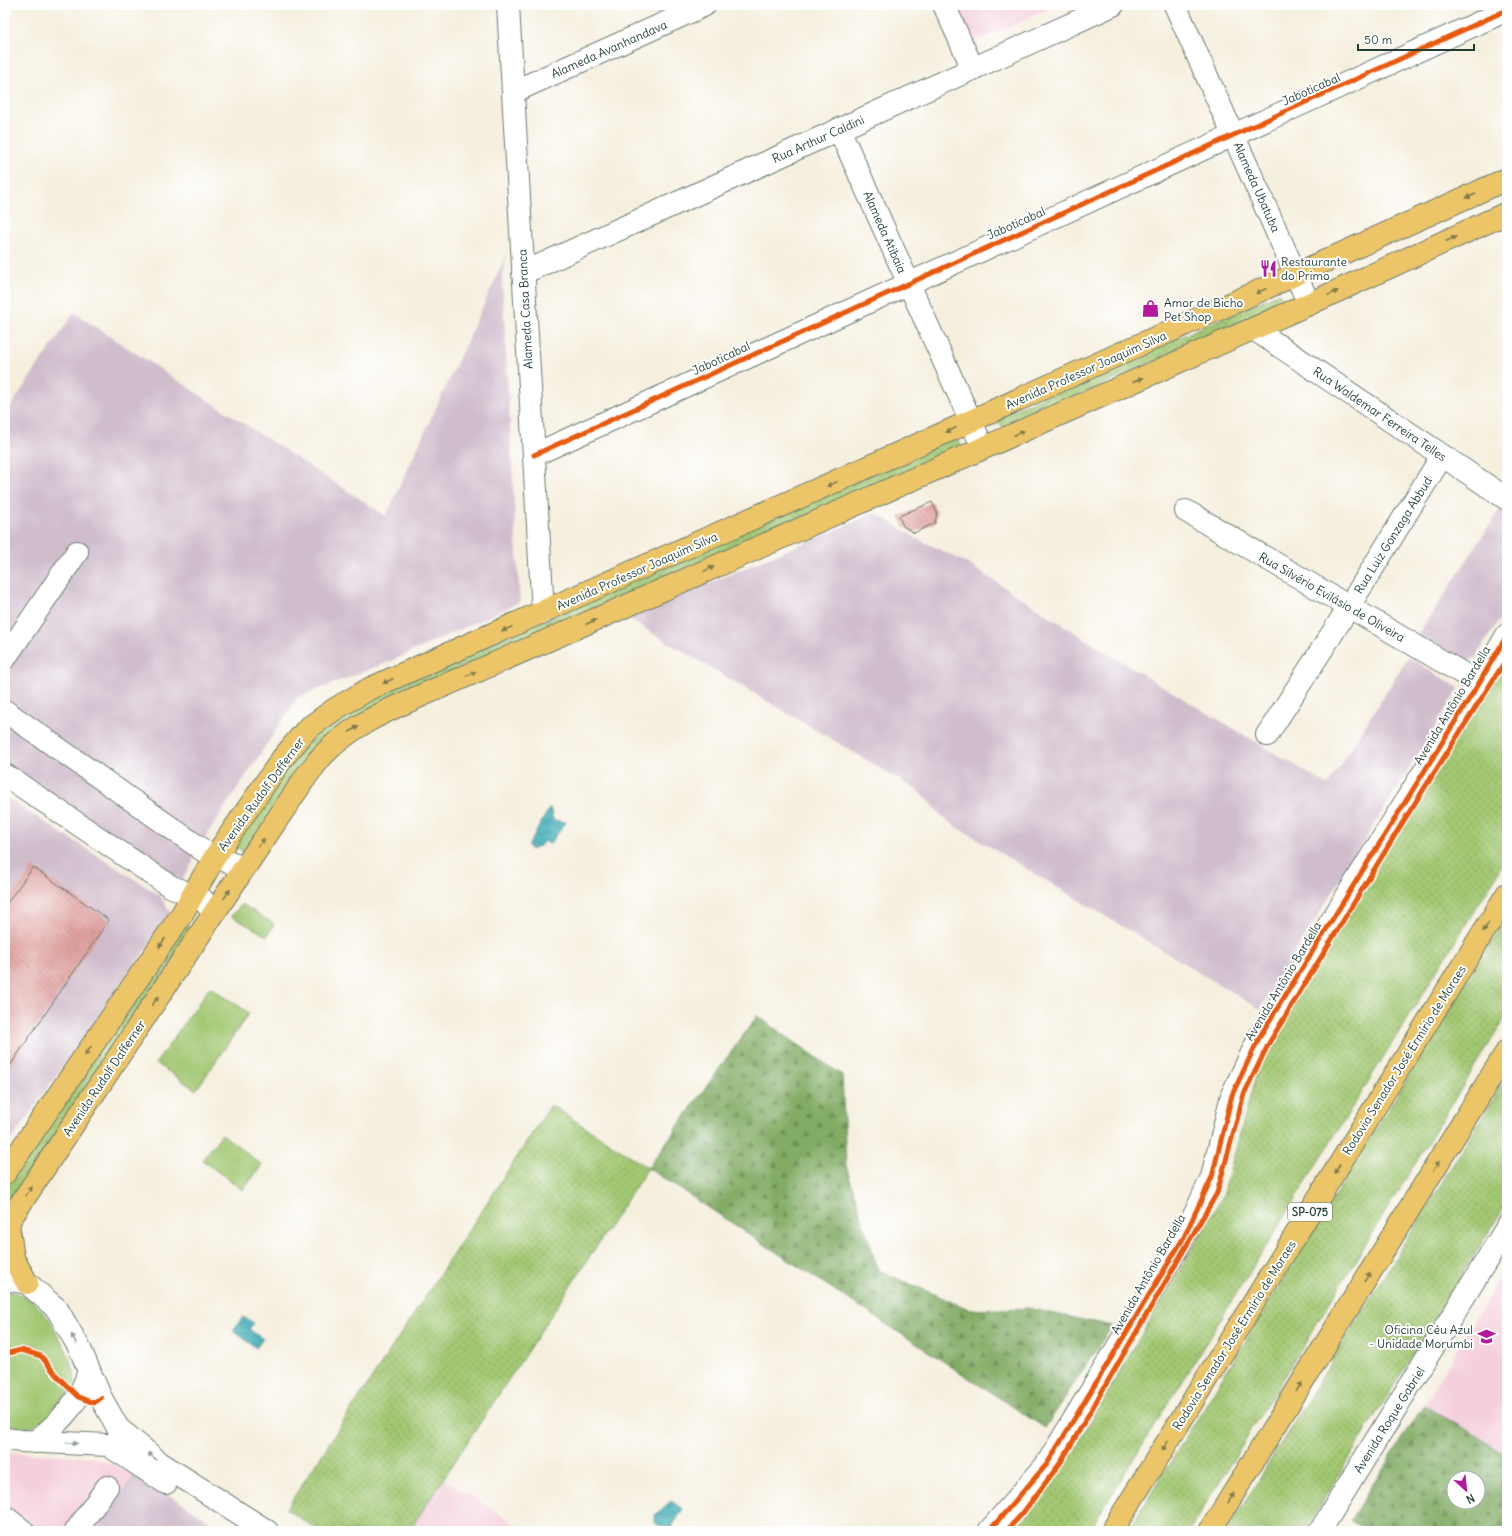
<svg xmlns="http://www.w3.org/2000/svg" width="1512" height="1536" font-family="Delius,sans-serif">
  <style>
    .built { fill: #f4cfdc }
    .industrial { fill: #d0bdcc }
    .grass { fill: url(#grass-dots); stroke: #618254 }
    .forest { fill: url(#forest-firs); stroke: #50744c; fill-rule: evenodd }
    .park { fill: #a3c873; stroke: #618254 }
    .water { fill: url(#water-waves); stroke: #2c7474 }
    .building { fill: url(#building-back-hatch) }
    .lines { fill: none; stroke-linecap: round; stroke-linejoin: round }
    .minor-casing { stroke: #6a7b70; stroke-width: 24 }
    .major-casing { stroke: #6a7b70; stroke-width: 24 }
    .highway-casing { stroke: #6a7b70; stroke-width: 24 }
    .minor { stroke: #fff; stroke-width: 22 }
    .major { stroke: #edc569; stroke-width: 22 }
    .highway { stroke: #edc569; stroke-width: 22 }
    .cycleway-casing { stroke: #fff; stroke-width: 8 }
    .cycleway { stroke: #e8590c; stroke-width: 5 }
    .oneway { fill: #7c7a4c }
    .oneway2 { fill: #8f9e9a }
    .labels { text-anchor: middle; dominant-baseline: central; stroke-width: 4; stroke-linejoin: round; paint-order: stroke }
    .shield { fill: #fff; stroke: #627771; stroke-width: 1 }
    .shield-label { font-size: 11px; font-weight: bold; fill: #1f3d34 }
    .street-label { font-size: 12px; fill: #1f3d34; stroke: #fff }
    .poi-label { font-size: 12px; fill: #1f3d34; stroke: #fff; text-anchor: start }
  </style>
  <defs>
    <pattern id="grass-dots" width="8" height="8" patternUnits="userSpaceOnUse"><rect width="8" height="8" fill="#a3c873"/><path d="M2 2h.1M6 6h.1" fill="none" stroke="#84a45f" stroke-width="1.8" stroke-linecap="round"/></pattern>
    <pattern id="forest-firs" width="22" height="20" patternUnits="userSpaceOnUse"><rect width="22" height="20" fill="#82ac65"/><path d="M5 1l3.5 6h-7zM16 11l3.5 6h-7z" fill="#6a8d54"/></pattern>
    <pattern id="water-waves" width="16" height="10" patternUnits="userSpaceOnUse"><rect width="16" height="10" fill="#3aabb5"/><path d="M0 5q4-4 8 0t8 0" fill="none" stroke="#308c94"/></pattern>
    <pattern id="building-back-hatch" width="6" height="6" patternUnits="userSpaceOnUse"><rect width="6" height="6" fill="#e1a19f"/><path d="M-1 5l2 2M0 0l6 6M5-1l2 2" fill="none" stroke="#b68482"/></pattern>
  </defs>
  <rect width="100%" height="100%" fill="#fff"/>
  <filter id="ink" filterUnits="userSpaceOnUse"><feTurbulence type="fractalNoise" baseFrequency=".025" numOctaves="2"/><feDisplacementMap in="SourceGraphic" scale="8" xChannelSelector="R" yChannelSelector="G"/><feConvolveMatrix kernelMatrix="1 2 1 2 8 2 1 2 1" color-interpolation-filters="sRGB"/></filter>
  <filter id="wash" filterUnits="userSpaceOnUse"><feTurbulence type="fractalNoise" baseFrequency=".012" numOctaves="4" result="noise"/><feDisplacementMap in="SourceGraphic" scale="16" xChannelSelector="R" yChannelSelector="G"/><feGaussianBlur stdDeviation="0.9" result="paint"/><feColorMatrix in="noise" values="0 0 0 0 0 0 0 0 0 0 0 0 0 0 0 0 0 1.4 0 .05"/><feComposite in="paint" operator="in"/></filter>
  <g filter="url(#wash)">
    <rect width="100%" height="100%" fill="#f5efde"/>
    <g class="built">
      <polygon points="958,5 1058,5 983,38 976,39 970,34"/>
      <polygon points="1507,1266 1507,1454 1424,1405"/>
      <polygon points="5,1452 92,1457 135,1473 97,1531 5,1531"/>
      <polygon points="443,1479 526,1531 409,1531"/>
    </g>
    <g class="industrial">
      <polygon points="507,254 502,277 516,540 520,602 389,662 298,697 208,833 182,881 5,767 5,414 74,313 386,516"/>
      <polygon points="1503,505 1507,508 1507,608 1475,658 1468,661 1460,662 1418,635"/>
      <polygon points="875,513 918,539 965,562 1107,653 1328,785 1408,657 1459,688 1260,1009 947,821 917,790 627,618"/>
      <polygon points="5,797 159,895 171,913 5,1149"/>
      <polygon points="135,1473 225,1531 97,1531"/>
    </g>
    <g class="grass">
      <polygon points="1279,293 1285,302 1010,427 1003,427 1000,424 999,417"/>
      <polygon points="953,438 958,441 962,446 377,705 243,852 234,844 299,749 361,702"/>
      <polygon points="1507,654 1507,858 1089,1531 1011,1531 1025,1518 1074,1450 1223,1196 1265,1042"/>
      <polygon points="1507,917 1507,1014 1189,1531 1128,1531"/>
      <polygon points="184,920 191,934 54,1137 5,1207 5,1187"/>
      <polygon points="1507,1077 1507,1202 1304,1531 1227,1531"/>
      <polygon points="551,1105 648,1168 409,1531 320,1531 286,1509"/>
    </g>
    <g class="forest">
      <polygon points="757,1016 842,1075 846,1166 878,1270 971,1310 1027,1308 1112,1326 1045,1428 648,1168"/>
      <path d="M1424 1405 1507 1454V1531H1367L1350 1520ZM1454 1478H1478V1502H1454Z"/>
    </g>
    <g class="park">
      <polygon points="242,904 274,924 267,936 231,916"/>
      <polygon points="210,987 249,1013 196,1090 156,1063"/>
      <polygon points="222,1134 262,1165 243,1190 202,1160"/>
      <polygon points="5,1291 17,1293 32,1301 49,1319 66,1350 74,1371 75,1384 45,1422 20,1431 5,1429"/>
    </g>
    <g class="water">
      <polygon points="550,807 553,820 566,822 550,844 544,841 540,846 531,850 528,846"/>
      <polygon points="243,1317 254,1323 249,1329 263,1339 256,1348 233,1330"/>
      <polygon points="671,1501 683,1509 670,1530 654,1523 654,1516"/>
    </g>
    <g id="blocks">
      <g class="building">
        <polygon points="932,502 937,513 935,523 914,533 903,526 899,516"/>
        <polygon points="33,867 109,920 5,1073 5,906"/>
      </g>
    </g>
  </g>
  <g filter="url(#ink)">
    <use href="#blocks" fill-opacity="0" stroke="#6a7b70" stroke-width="1"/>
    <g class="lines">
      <defs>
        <g id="minor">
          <polyline points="508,5 543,613"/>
          <polyline points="944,5 973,69"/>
          <polyline points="1175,5 1309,304"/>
          <polyline points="513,92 705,5"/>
          <polyline points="839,129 983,448"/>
          <polyline points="523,273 1113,5"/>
          <polyline points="1254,329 1507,499"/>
          <polyline points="534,455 1507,10"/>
          <polyline points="1186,511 1479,683"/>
          <polyline points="5,658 77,552"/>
          <path d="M5 711 214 858C228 861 236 860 239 875"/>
          <polyline points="1267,735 1335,629 1442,456"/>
          <polyline points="5,775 170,886 203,900 214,913"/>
          <polyline points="5,1279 27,1283 57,1309 80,1349 101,1398 118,1428 160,1463 267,1531"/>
          <polyline points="5,1439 21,1441 108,1445 166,1483"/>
          <path d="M35 1442C60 1422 81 1401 89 1370"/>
          <polyline points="5,1517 23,1531"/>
          <polyline points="76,1531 107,1487"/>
          <polyline points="989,1531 1047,1464 1184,1237 1212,1177 1232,1095 1260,1036 1479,683 1507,635"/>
          <polyline points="1320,1531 1507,1227"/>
        </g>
        <g id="major">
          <polyline points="5,1173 182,914 214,858 282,759 307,729 335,709 369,689 971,421 1507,179"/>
          <polyline points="8,1223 13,1258 27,1283"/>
          <path d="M5 1227 204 928 307 775C313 768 318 760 325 753 347 731 373 717 402 704L624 607 1309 304 1507 213"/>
        </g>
        <g id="highway">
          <polyline points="1112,1531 1507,894"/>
          <polyline points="1210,1531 1507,1051"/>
        </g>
      </defs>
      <use href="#minor" class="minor-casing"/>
      <use href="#major" class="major-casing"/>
      <use href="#highway" class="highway-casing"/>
      <use href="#minor" class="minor"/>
      <use href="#major" class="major"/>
      <use href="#highway" class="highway"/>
      <defs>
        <g id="cycleway">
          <polyline points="534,455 1507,10"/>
          <polyline points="5,1354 21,1350 41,1356 57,1376 78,1397 94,1403 101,1398"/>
          <polyline points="989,1531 1047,1464 1184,1237 1212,1177 1232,1095 1260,1036 1479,683 1507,635"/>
          <polyline points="1006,1531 1022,1514 1061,1462 1217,1193 1244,1094 1269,1043 1401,825 1507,658"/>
        </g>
      </defs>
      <use href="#cycleway" class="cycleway-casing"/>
      <use href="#cycleway" class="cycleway"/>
    </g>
    <defs><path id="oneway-solid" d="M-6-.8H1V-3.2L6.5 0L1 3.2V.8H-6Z"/></defs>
    <g class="oneway">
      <use href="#oneway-solid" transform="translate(1471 196) rotate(156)"/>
      <use href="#oneway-solid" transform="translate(1451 239) rotate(-25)"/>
      <use href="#oneway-solid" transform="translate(1261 291) rotate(156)"/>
      <use href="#oneway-solid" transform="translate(1333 293) rotate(-25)"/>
      <use href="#oneway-solid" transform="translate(1138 380) rotate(-24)"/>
      <use href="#oneway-solid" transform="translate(951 430) rotate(156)"/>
      <use href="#oneway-solid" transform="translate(1019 433) rotate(-24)"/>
      <use href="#oneway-solid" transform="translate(832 484) rotate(156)"/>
      <use href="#oneway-solid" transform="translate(709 569) rotate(-24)"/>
      <use href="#oneway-solid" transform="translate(591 622) rotate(-24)"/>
      <use href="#oneway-solid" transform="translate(507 629) rotate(156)"/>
      <use href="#oneway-solid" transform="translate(471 674) rotate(-24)"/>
      <use href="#oneway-solid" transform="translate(388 681) rotate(156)"/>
      <use href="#oneway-solid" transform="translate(354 729) rotate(-33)"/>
      <use href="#oneway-solid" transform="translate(261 843) rotate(-56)"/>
      <use href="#oneway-solid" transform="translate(227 894) rotate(-56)"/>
      <use href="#oneway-solid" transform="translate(1486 927) rotate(122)"/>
      <use href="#oneway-solid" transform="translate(162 943) rotate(124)"/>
      <use href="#oneway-solid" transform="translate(155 1001) rotate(-56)"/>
      <use href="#oneway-solid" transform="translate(88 1051) rotate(124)"/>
      <use href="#oneway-solid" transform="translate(1436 1166) rotate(-58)"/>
      <use href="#oneway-solid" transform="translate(1337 1169) rotate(122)"/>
      <use href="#oneway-solid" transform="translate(29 1191) rotate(-56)"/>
      <use href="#oneway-solid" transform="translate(1367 1277) rotate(-58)"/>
      <use href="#oneway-solid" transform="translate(1299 1387) rotate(-58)"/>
      <use href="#oneway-solid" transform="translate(1165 1446) rotate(122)"/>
      <use href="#oneway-solid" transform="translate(1231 1498) rotate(-58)"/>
    </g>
    <g class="oneway2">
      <use href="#oneway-solid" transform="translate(74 1339) rotate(-119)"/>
      <use href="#oneway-solid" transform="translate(72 1443) rotate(3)"/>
      <use href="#oneway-solid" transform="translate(152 1456) rotate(-141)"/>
    </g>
  </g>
  <defs>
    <symbol id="restaurant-bare" viewBox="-9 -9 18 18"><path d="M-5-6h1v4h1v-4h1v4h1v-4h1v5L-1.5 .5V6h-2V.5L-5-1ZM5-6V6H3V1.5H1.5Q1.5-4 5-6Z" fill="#b5179e" stroke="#fff" stroke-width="2.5" paint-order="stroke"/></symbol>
    <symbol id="shop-bare" viewBox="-9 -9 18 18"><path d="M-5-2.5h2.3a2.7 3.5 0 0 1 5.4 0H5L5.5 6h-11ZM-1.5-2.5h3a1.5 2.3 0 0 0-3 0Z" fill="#b5179e" stroke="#fff" stroke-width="2.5" paint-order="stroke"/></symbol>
    <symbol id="school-bare" viewBox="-9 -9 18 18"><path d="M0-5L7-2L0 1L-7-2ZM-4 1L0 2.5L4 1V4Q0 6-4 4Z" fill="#b5179e" stroke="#fff" stroke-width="2.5" paint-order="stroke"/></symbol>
  </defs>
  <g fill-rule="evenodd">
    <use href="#restaurant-bare" x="1256" y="256" width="25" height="25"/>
    <use href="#shop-bare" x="1138" y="296" width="25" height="25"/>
    <use href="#school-bare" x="1474" y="1324" width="25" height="25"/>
  </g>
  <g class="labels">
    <rect class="shield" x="1288" y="1203" width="44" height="18" rx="3"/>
    <g class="shield-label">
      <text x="1310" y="1212">SP-075</text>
    </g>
    <g class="street-label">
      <text transform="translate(609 49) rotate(-24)">Alameda Avanhandava</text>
      <text transform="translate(1311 89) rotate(-24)">Jaboticabal</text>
      <text transform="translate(818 139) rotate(-24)">Rua Arthur Caldini</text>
      <text transform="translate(1257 187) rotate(66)">Alameda Ubatuba</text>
      <text transform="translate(1016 223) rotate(-24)">Jaboticabal</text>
      <text transform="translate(885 232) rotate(66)">Alameda Atibaia</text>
      <text transform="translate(525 309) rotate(-93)">Alameda Casa Branca</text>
      <text transform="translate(721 358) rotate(-25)">Jaboticabal</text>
      <text transform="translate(1086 370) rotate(-24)">Avenida Professor Joaquim Silva</text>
      <text transform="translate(1380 414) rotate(34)">Rua Waldemar Ferreira Telles</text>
      <text transform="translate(1393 535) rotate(-58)">Rua Luiz Gonzaga Abbud</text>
      <text transform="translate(637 571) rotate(-24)">Avenida Professor Joaquim Silva</text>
      <text transform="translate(1332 597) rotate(30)">Rua Silvério Evilásio de Oliveira</text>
      <text transform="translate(1452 705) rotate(-59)">Avenida Antônio Bardella</text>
      <text transform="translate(261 794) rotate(-54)">Avenida Rudolf Dafferner</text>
      <text transform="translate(1283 981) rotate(-59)">Avenida Antônio Bardella</text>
      <text transform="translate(1404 1060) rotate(-58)">Rodovia Senador José Ermírio de Moraes</text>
      <text transform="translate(104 1078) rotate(-56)">Avenida Rudolf Dafferner</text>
      <text transform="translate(1148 1274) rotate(-60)">Avenida Antônio Bardella</text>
      <text transform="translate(1234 1335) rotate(-58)">Rodovia Senador José Ermírio de Moraes</text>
      <text transform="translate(1389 1420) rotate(-58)">Avenida Roque Gabriel</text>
    </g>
    <g class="poi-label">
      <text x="1281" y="261">Restaurante<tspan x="1281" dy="14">do Primo</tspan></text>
      <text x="1164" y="302">Amor de Bicho<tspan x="1164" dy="14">Pet Shop</tspan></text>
      <text x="1473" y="1329" text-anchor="end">Oficina Céu Azul<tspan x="1473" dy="14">- Unidade Morumbi</tspan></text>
    </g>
  </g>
  <rect width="1512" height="1536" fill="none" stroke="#fff" stroke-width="20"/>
  <g transform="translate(1466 1490) rotate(153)"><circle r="19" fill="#ffffff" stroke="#a5b1ae"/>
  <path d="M0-3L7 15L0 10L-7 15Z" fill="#b5179e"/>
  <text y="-6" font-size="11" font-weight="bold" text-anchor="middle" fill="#1f3d34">N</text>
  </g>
  <path d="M1358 44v6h116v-6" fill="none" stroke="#1f3d34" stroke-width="2"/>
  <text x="1364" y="44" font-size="12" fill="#1f3d34" stroke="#ffffff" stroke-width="3" paint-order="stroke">50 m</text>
</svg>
